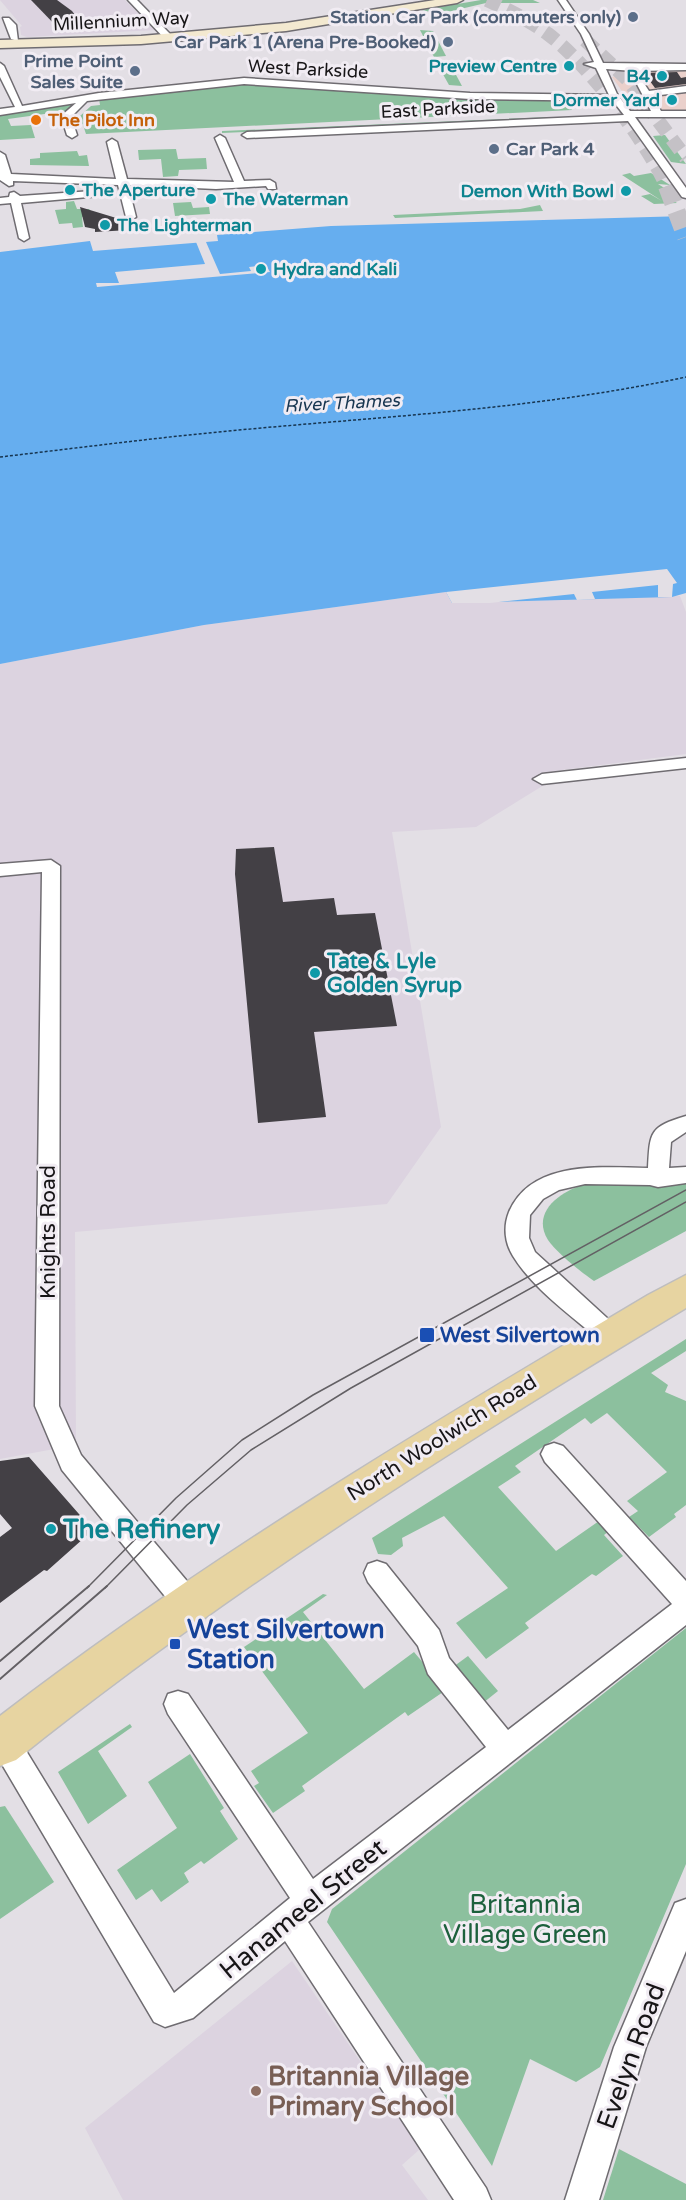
<svg xmlns="http://www.w3.org/2000/svg" width="686" height="2200" font-family="'Varela Round',sans-serif">
  <style>
    .commercial { fill: #ead0cb }
    .built { fill: #dcd3e0 }
    .green { fill: #8cc09e }
    .water { fill: #66aeef }
    .pier { fill: #e3dfe5 }
    .lines { fill: none; stroke-linecap: round; stroke-linejoin: round }
    .ferry { stroke: #173550; stroke-width: 1.5; stroke-dasharray: 3 2; stroke-linecap: butt }
    .building { fill: #434045 }
    .highway-tunnel-far1 { stroke: #c4c1c6; stroke-width: 14; stroke-dasharray: 14 8; stroke-linecap: butt }
    .highway-tunnel { stroke: #c4c1c6; stroke-width: 18; stroke-dasharray: 18 9; stroke-linecap: butt }
    .street-casing { stroke: #6f6c71; stroke-width: 3 }
    .secondary-casing { stroke: #6f6c71; stroke-width: 3 }
    .primary-casing { stroke: #bebdbe; stroke-width: 3 }
    .street { fill: #fff; fill-rule: evenodd }
    .secondary { fill: #f3e9d0; fill-rule: evenodd }
    .primary { fill: #e7d4a1; fill-rule: evenodd }
    .tram-far1 { stroke: #636064; stroke-width: 1.5 }
    .tram { stroke: #636064; stroke-width: 2 }
    .service-dot { fill: #5c6f8a; stroke: #f1ecf3; stroke-width: 2 }
    .culture-dot { fill: #0f9aa8; stroke: #f1ecf3; stroke-width: 2 }
    .food-dot { fill: #e8710a; stroke: #f1ecf3; stroke-width: 2 }
    .transit-dot { fill: #1a4fb4; stroke: #f1ecf3; stroke-width: 2 }
    .education-dot { fill: #8d6e63; stroke: #f1ecf3; stroke-width: 2 }
    .labels { text-anchor: middle; dominant-baseline: central; stroke-width: 6; stroke-linejoin: round; paint-order: stroke }
    .far-service-label { font-size: 18px; font-weight: bold; fill: #4e5e75; stroke: #f1ecf3; text-anchor: end }
    .far-street-label { font-size: 18px; fill: #171517; stroke: #f1ecf3 }
    .far-culture-label { font-size: 18px; font-weight: bold; fill: #0d838f; stroke: #f1ecf3; text-anchor: end }
    .far-food-label { font-size: 18px; font-weight: bold; fill: #c56008; stroke: #f1ecf3; text-anchor: start }
    .far-water-label { font-size: 18px; font-style: italic; fill: #173550; stroke: #f1ecf3 }
    .culture-label { font-size: 21px; font-weight: bold; fill: #0d838f; stroke: #f1ecf3; text-anchor: start }
    .street-label { font-size: 21px; fill: #171517; stroke: #f1ecf3 }
    .transit-label { font-size: 21px; font-weight: bold; fill: #164399; stroke: #f1ecf3; text-anchor: start }
    .near-culture-label { font-size: 26px; font-weight: bold; fill: #0d838f; stroke: #f1ecf3; text-anchor: start }
    .near-transit-label { font-size: 26px; font-weight: bold; fill: #164399; stroke: #f1ecf3; text-anchor: start }
    .near-park-label { font-size: 26px; fill: #1c603c; stroke: #f1ecf3 }
    .near-street-label { font-size: 26px; fill: #171517; stroke: #f1ecf3 }
    .near-education-label { font-size: 26px; font-weight: bold; fill: #785e54; stroke: #f1ecf3; text-anchor: start }
  </style>
  <rect width="100%" height="100%" fill="#e3dfe5"/>
  <polygon class="commercial" points="686,70 686,112 639,115 612,77 627,72"/>
  <g class="built">
    <polygon points="0,0 125,0 155,30 27,37 21,35 20,27 22,26"/>
    <polygon points="446,592 452,603 680,596 686,612 686,754 539,773 544,785 476,827 392,832 441,1127 387,1204 75,1232 76,1445 0,1459 0,664 204,625"/>
    <polygon points="292,1961 420,2149 402,2165 428,2200 123,2200 85,2128"/>
  </g>
  <g class="green">
    <polygon points="481,0 533,0 540,3 486,3 439,14 422,10"/>
    <polygon points="420,30 433,31 446,56 434,57"/>
    <polygon points="435,60 448,60 462,86 449,85"/>
    <polygon points="245,83 584,100 584,101 567,101 572,110 86,134 80,116 91,106 100,105 99,99"/>
    <polygon points="76,104 66,111 8,119 11,126 31,125 35,138 0,140 0,114"/>
    <polygon points="552,117 553,119 222,133 222,131"/>
    <polygon points="665,135 686,164 671,162 653,136"/>
    <polygon points="176,149 178,159 206,158 207,169 179,170 178,176 163,177 161,159 139,160 138,150"/>
    <polygon points="77,151 79,156 87,155 89,166 30,165 30,159 40,158 40,153"/>
    <polygon points="630,173 634,176 651,173 670,185 658,184 677,196 669,198 677,203 654,204 641,196 650,194 662,201 622,175"/>
    <polygon points="74,201 77,209 89,209 95,216 82,217 83,227 73,228 72,223 59,224 55,210 66,209 66,202"/>
    <polygon points="191,202 193,208 209,207 210,214 175,216 173,203"/>
    <polygon points="540,205 543,211 395,218 393,215 520,209"/>
    <path d="M586 1184H686V1231L594 1281C581 1272 557 1253 548 1240 530 1211 563 1190 586 1184Z"/>
    <polygon points="686,1339 686,1351 651,1373 668,1385 665,1392 686,1401 686,1505 674,1514 676,1517 649,1537 629,1517 638,1511 627,1501 667,1472 607,1413 591,1424 585,1418 515,1466 521,1472 498,1487 556,1551 599,1521 609,1531 604,1535 623,1556 596,1576 592,1574 525,1623 529,1628 486,1659 456,1623 508,1588 444,1516 402,1538 403,1546 391,1555 378,1554 372,1538"/>
    <polygon points="323,1594 327,1595 303,1612 364,1689 414,1652 446,1690 408,1716 405,1712 302,1786 305,1791 273,1813 254,1786 259,1783 251,1771 308,1733 244,1647"/>
    <polygon points="686,1628 686,1864 600,2067 576,2082 530,2059 492,2166 327,1922 332,1909"/>
    <polygon points="468,1656 498,1691 483,1703 453,1667"/>
    <polygon points="130,1724 132,1727 98,1751 127,1796 88,1824 58,1772"/>
    <polygon points="190,1754 224,1808 220,1811 238,1839 204,1864 201,1861 184,1873 189,1882 161,1902 152,1889 136,1900 117,1870 177,1828 148,1782"/>
    <polygon points="5,1806 54,1882 0,1919 0,1807"/>
    <polygon points="619,2149 686,2184 686,2200 603,2200"/>
  </g>
  <polygon class="water" points="686,216 686,593 672,597 452,603 446,592 204,625 0,664 0,252 90,241 93,251 218,241 217,235 331,226"/>
  <g class="pier">
    <polygon points="196,242 206,242 220,274 251,271 249,267 266,265 270,272 97,287 96,283 119,283 115,272 205,264"/>
    <polygon points="667,569 677,583 673,584 672,597 658,597 658,585 592,592 595,599 577,600 574,594 490,603 452,603 446,592"/>
  </g>
  <g class="lines">
    <path class="ferry" d="M0 457C69 449 138 440 208 433 368 417 528 411 686 377"/>
  </g>
  <g class="building">
    <polygon points="31,0 57,0 72,11 84,27 60,30"/>
    <polygon points="677,72 681,78 686,77 686,84 655,88 644,73"/>
    <polygon points="80,207 146,227 146,229 95,232 95,229 85,227"/>
    <polygon points="274,847 283,902 334,898 337,915 375,913 397,1026 314,1032 326,1117 258,1123 235,874 236,849"/>
    <polygon points="29,1457 93,1530 47,1571 44,1570 0,1603 0,1537 12,1528 0,1514 0,1461"/>
  </g>
  <g class="lines">
    <g class="highway-tunnel-far1">
      <path d="M487 0C508 10 529 20 548 34 588 64 647 142 667 187"/>
      <polyline points="585,40 627,79 686,158"/>
    </g>
    <polyline class="highway-tunnel" points="667,186 686,237"/>
    <defs>
      <g id="street">
        <polygon points="128,0 137,0 172,36 172,40 166,40"/>
        <path d="M558 0H566L589 34 603 63 686 64V70L636 71 649 91 686 86V92L652 96 661 111H686V117H635L686 188V198L682 197 628 121 247 138 242 135 247 132 624 115 613 101 470 99 244 84 87 101 71 117 77 135 72 138 67 135 61 116 76 103 0 115V109L15 107 0 77V63L4 66 22 106 99 93 244 78 470 93 609 95 596 68 584 64 594 62 581 34ZM606 69 634 71 631 73 651 111H630L617 94Z"/>
        <polygon points="3,18 9,18 16,25 18,41 11,39"/>
        <polygon points="220,135 225,138 244,181 270,180 275,183 276,189 268,189 266,186 216,189 128,185 136,217 131,220 126,217 118,185 13,181 13,185 9,186 0,180 0,152 5,155 11,174 116,179 107,142 112,139 117,142 127,179 234,182 215,138"/>
        <polygon points="107,190 111,191 111,195 21,203 29,238 24,241 19,238 11,203 0,204 0,198 9,197 10,193 14,192 20,196"/>
        <polygon points="686,758 686,768 542,784 533,779 542,774"/>
        <polygon points="51,860 60,866 59,1406 81,1455 197,1593 200,1602 197,1611 187,1614 177,1611 62,1470 35,1406 42,872 0,876 0,864"/>
        <path d="M686 1116V1132L671 1142 669 1168 686 1167V1183L658 1187 650 1185 585 1184 559 1190 543 1199 530 1215 529 1238 535 1252 618 1328 622 1335 618 1342 610 1345 602 1342C572 1316 534 1290 513 1256 505 1243 503 1227 509 1212 531 1160 601 1167 648 1168 650 1132 649 1127 686 1116Z"/>
        <polygon points="554,1443 563,1446 686,1581 686,1625 308,1922 486,2188 491,2200 454,2200 285,1941 193,2018 165,2027 154,2022 0,1761 0,1729 4,1727 14,1731 174,1993 290,1898 168,1714 164,1704 168,1694 178,1691 188,1694 313,1879 486,1747 428,1674 418,1646 368,1582 364,1573 368,1564 377,1561 386,1564 439,1630 449,1658 508,1730 672,1604 545,1462 541,1454 545,1446"/>
        <polygon points="686,1899 686,1951 646,2047 599,2200 565,2200 614,2047 675,1903"/>
      </g>
      <polygon id="secondary" points="435,0 463,0 457,3 286,31 141,44 0,48 0,40 141,36 286,23"/>
      <path id="primary" d="M686 1275V1308C455 1447 227 1591 16 1760L0 1766V1716C204 1559 426 1427 648 1295Z"/>
    </defs>
    <use href="#street" class="street-casing"/>
    <use href="#secondary" class="secondary-casing"/>
    <use href="#primary" class="primary-casing"/>
    <use href="#street" class="street"/>
    <use href="#secondary" class="secondary"/>
    <use href="#primary" class="primary"/>
    <g class="tram-far1">
      <polyline points="87,1588 176,1498 242,1440 313,1395 686,1190"/>
      <polyline points="105,1588 187,1505 251,1450 351,1388 686,1202"/>
    </g>
    <g class="tram">
      <polyline points="0,1661 89,1586"/>
      <polyline points="0,1679 107,1586"/>
    </g>
  </g>
  <g class="service-dot">
    <circle cx="633" cy="17" r="6"/>
    <circle cx="448" cy="42" r="6"/>
    <circle cx="135" cy="71" r="6"/>
    <circle cx="494" cy="149" r="6"/>
  </g>
  <g class="culture-dot">
    <circle cx="569" cy="66" r="6"/>
    <circle cx="662" cy="76" r="6"/>
    <circle cx="672" cy="100" r="6"/>
    <circle cx="70" cy="190" r="6"/>
    <circle cx="626" cy="191" r="6"/>
    <circle cx="211" cy="199" r="6"/>
    <circle cx="105" cy="225" r="6"/>
    <circle cx="261" cy="269" r="6"/>
    <circle cx="315" cy="973" r="6"/>
    <circle cx="51" cy="1529" r="6"/>
  </g>
  <circle class="food-dot" cx="36" cy="120" r="6"/>
  <g class="transit-dot">
    <rect x="419" y="1327" width="16" height="16" rx="3"/>
    <rect x="169" y="1638" width="12" height="12" rx="3"/>
  </g>
  <circle class="education-dot" cx="256" cy="2091" r="6"/>
  <g class="labels">
    <g class="far-service-label">
      <text x="621" y="17">Station Car Park (commuters only)</text>
      <text x="436" y="42">Car Park 1 (Arena Pre-Booked)</text>
      <text x="123" y="61">Prime Point<tspan x="123" dy="21">Sales Suite</tspan></text>
      <text x="506" y="149" text-anchor="start">Car Park 4</text>
    </g>
    <g class="far-street-label">
      <text transform="translate(121 21) rotate(-3)">Millennium Way</text>
      <text transform="translate(308 69) rotate(3)">West Parkside</text>
      <text transform="translate(438 109) rotate(-3)">East Parkside</text>
    </g>
    <g class="far-culture-label">
      <text x="557" y="66">Preview Centre</text>
      <text x="650" y="76">B4</text>
      <text x="660" y="100">Dormer Yard</text>
      <text x="82" y="190" text-anchor="start">The Aperture</text>
      <text x="614" y="191">Demon With Bowl</text>
      <text x="223" y="199" text-anchor="start">The Waterman</text>
      <text x="117" y="225" text-anchor="start">The Lighterman</text>
      <text x="273" y="269" text-anchor="start">Hydra and Kali</text>
    </g>
    <g class="far-food-label">
      <text x="48" y="120">The Pilot Inn</text>
    </g>
    <g class="far-water-label">
      <text transform="translate(342 403) rotate(-3)">River Thames</text>
    </g>
    <g class="culture-label">
      <text x="327" y="961">Tate &amp; Lyle<tspan x="327" dy="24">Golden Syrup</tspan></text>
    </g>
    <g class="street-label">
      <text transform="translate(48 1232) rotate(-90)">Knights Road</text>
      <text transform="translate(442 1438) rotate(-32)">North Woolwich Road</text>
    </g>
    <g class="transit-label">
      <text x="440" y="1335">West Silvertown</text>
    </g>
    <g class="near-culture-label">
      <text x="63" y="1529">The Refinery</text>
    </g>
    <g class="near-transit-label">
      <text x="187" y="1629">West Silvertown<tspan x="187" dy="30">Station</tspan></text>
    </g>
    <g class="near-park-label">
      <text x="525" y="1904">Britannia<tspan x="525" dy="30">Village Green</tspan></text>
    </g>
    <g class="near-street-label">
      <text transform="translate(303 1909) rotate(-39)">Hanameel Street</text>
      <text transform="translate(631 2056) rotate(-70)">Evelyn Road</text>
    </g>
    <g class="near-education-label">
      <text x="268" y="2076">Britannia Village<tspan x="268" dy="30">Primary School</tspan></text>
    </g>
  </g>
</svg>
